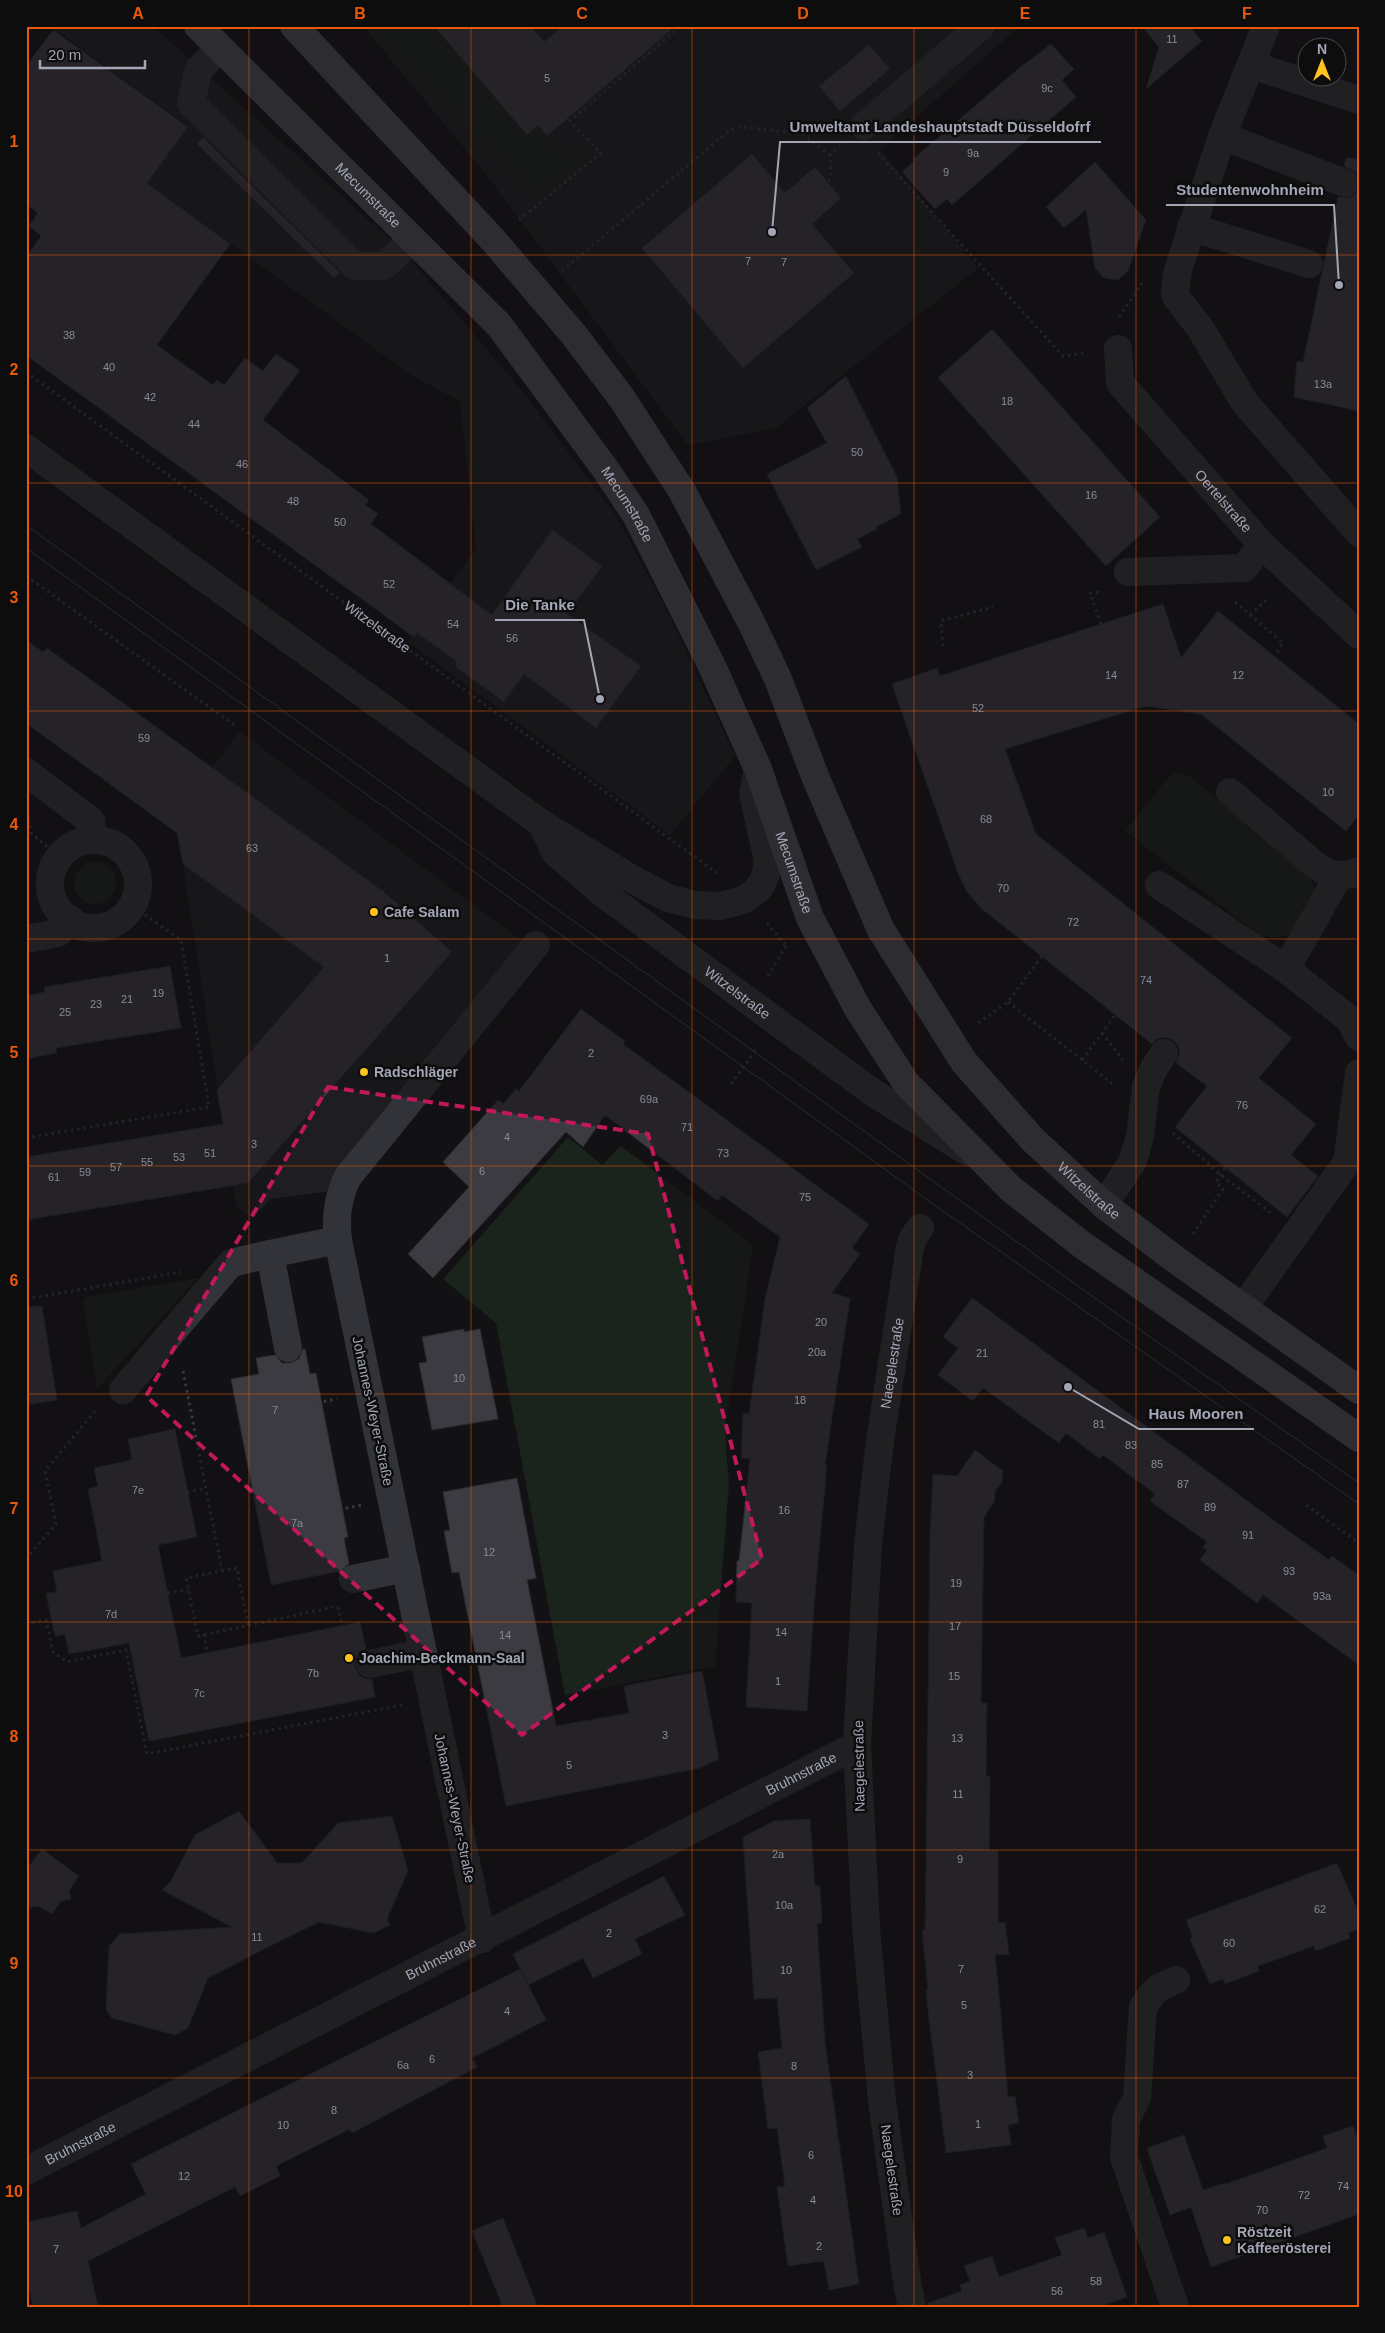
<svg xmlns="http://www.w3.org/2000/svg" width="1385" height="2333" font-family="Arial,sans-serif">
  <style>
    .built { fill: #1e1d20 }
    .green { fill: #1b231d }
    .building { fill: #3c3b41; stroke: #2c2b2f }
    .lines { fill: none; stroke-linecap: round; stroke-linejoin: round }
    .path { stroke: #383a40; stroke-width: 3; stroke-dasharray: 2.5 4; stroke-linecap: butt }
    .minor { stroke: #323339; stroke-width: 28 }
    .major { stroke: #4e5058; stroke-width: 28 }
    .tram { stroke: #474950; stroke-width: 1 }
    .marked { fill: none; stroke: #c2185b; stroke-width: 4; stroke-dasharray: 10 6; stroke-linejoin: round }
    .grid { fill: none; stroke: #e8590c; stroke-width: 1; stroke-opacity: 0.55 }
    .poi-dot { fill: #ffc21e; stroke: #0d0d0e; stroke-width: 2 }
    .labels { text-anchor: middle; dominant-baseline: central; stroke-width: 5; stroke-linejoin: round; paint-order: stroke }
    .number-label { font-size: 11px; fill: #888b98 }
    .street-label { font-size: 14px; fill: #a2a6b5; stroke: #0d0d0e }
    .poi-label { font-size: 14px; font-weight: bold; fill: #a2a6b5; stroke: #0d0d0e; text-anchor: start }
    .leader { fill: none; stroke: #a2a6b5; stroke-width: 2 }
    .callout-dot { fill: #a2a6b5; stroke: #0d0d0e; stroke-width: 2 }
    .callout-label { font-size: 15px; text-anchor: middle; font-weight: bold; fill: #a2a6b5; stroke: #0d0d0e; stroke-width: 5; stroke-linejoin: round; paint-order: stroke }
    .neatline { fill: none; stroke: #e8590c; stroke-width: 2 }
    .grid-label { font-size: 16px; text-anchor: middle; font-weight: bold; fill: #e8590c }
  </style>
  <rect width="100%" height="100%" fill="#121113"/>
  <g class="built">
    <polygon points="50,26 153,26 404,252 523,392 616,516 664,605 735,756 670,835 408,642 476,548 460,401 414,377 147,183 188,126"/>
    <polygon points="363,26 1020,26 880,149 978,268 776,428 688,445 488,177"/>
    <polygon points="239,731 532,948 332,1191 270,1199 252,1219 236,1206 176,820"/>
  </g>
  <g class="green">
    <polygon points="367,26 434,26 527,135 540,124 568,160 587,144 593,151 548,192 545,191 538,198"/>
    <path d="M1175 773 1189 776 1309 874 1316 895C1303 924 1298 942 1261 936L1125 831 1169 777Z"/>
    <circle cx="95" cy="883" r="21"/>
    <polygon points="568,1137 602,1165 621,1146 753,1245 725,1431 729,1484 715,1666 565,1695 496,1323 443,1279"/>
    <polygon points="198,1278 97,1389 83,1298"/>
  </g>
  <g class="building">
    <polygon points="434,26 531,26 544,42 563,26 676,26 547,136 538,125 527,135"/>
    <polygon points="1142,26 1189,26 1202,41 1146,89 1159,47"/>
    <polygon points="53,30 188,127 147,183 230,244 157,345 213,385 217,380 224,385 245,358 263,371 276,354 300,370 263,420 369,500 365,505 378,514 371,524 492,615 552,530 602,566 567,614 641,666 596,728 524,674 504,702 455,666 457,662 417,633 414,637 26,355 26,258 41,236 29,226 38,213 26,204 26,66"/>
    <polygon points="1051,44 1074,69 1062,80 1076,97 952,205 947,199 935,209 902,172 915,161 913,159 1018,69"/>
    <polygon points="869,45 890,69 840,111 819,86"/>
    <polygon points="203,137 340,273 334,278 197,144"/>
    <polygon points="752,154 785,193 815,167 841,198 812,224 854,273 743,368 642,248"/>
    <polygon points="1346,158 1359,159 1359,177 1357,173 1344,166"/>
    <polygon points="1095,162 1146,220 1128,271 1118,280 1104,278 1095,268 1086,210 1064,228 1046,207"/>
    <polygon points="1359,190 1359,411 1294,397 1297,361 1303,362 1338,197 1348,198 1354,195"/>
    <polygon points="992,329 1160,517 1106,566 938,378"/>
    <polygon points="846,376 897,477 901,514 876,527 877,529 857,539 862,547 816,570 767,474 827,443 807,408"/>
    <polygon points="1163,604 1181,658 1218,611 1359,724 1359,815 1346,831 1201,714 1146,706 1005,749 1036,834 1292,1038 1259,1078 1316,1124 1291,1155 1318,1176 1287,1217 1175,1127 1207,1086 1176,1063 1180,1053 1178,1045 1173,1040 1164,1037 1157,1039 1152,1044 982,909 967,892 958,873 892,684 937,668 940,676"/>
    <polygon points="26,640 43,652 47,648 383,891 452,952 248,1183 26,1220 26,1157 223,1124 217,1090 324,967 183,864 177,833 26,723"/>
    <polygon points="170,966 181,1028 56,1048 57,1053 26,1059 26,996 45,992 44,987"/>
    <polygon points="581,1009 625,1041 623,1044 869,1224 852,1248 860,1254 832,1293 850,1298 825,1465 827,1465 814,1606 807,1711 746,1707 752,1603 736,1602 737,1561 739,1561 750,1459 741,1458 743,1413 749,1414 765,1299 780,1237 722,1195 718,1201 605,1115 583,1147 566,1132 433,1278 408,1254 469,1187 443,1162 498,1100 503,1104 516,1089 519,1091"/>
    <polygon points="972,1298 1287,1530 1329,1560 1332,1556 1359,1575 1359,1665 1263,1595 1257,1603 1200,1560 1207,1550 1203,1547 1207,1542 1150,1501 1155,1494 1103,1455 1100,1459 1066,1433 1059,1443 983,1388 973,1401 938,1375 958,1348 943,1337"/>
    <polygon points="42,1306 57,1400 26,1405 26,1307"/>
    <polygon points="464,1329 464,1332 480,1329 498,1419 432,1430 419,1363 427,1362 422,1337"/>
    <polygon points="303,1349 305,1349 310,1374 316,1373 348,1537 344,1538 349,1564 340,1571 271,1585 231,1379 259,1374 256,1358 275,1355 282,1363 290,1363 299,1359"/>
    <polygon points="175,1429 197,1537 158,1545 181,1658 360,1622 366,1649 359,1653 355,1659 355,1667 359,1675 365,1679 372,1679 375,1697 149,1741 129,1643 69,1654 65,1634 55,1636 46,1593 57,1592 53,1571 102,1561 88,1489 98,1486 94,1468 132,1460 128,1439"/>
    <polygon points="975,1450 1003,1471 1002,1482 995,1492 994,1502 984,1517 981,1703 987,1703 986,1776 990,1776 989,1850 998,1851 998,1923 1005,1922 1009,1954 995,1955 998,1983 1008,2097 1015,2096 1019,2123 1008,2125 1011,2145 946,2153 929,2019 926,1990 928,1990 922,1930 925,1930 926,1868 930,1534 933,1474 957,1476"/>
    <polygon points="517,1478 536,1578 527,1580 556,1726 629,1713 624,1686 702,1671 719,1759 700,1768 506,1806 459,1572 452,1573 444,1531 450,1530 443,1492"/>
    <polygon points="239,1811 277,1863 302,1863 338,1823 392,1816 408,1871 387,1919 390,1925 374,1933 319,1922 270,1946 208,1978 188,2028 175,2035 112,2018 106,2010 109,1946 120,1934 232,1927 162,1890 171,1881 195,1835"/>
    <polygon points="810,1819 815,1886 820,1886 822,1923 817,1924 825,2043 859,2284 829,2290 824,2261 788,2266 777,2187 785,2186 777,2128 768,2129 758,2052 782,2048 777,1998 754,1999 743,1837 774,1821"/>
    <polygon points="42,1849 79,1876 69,1891 71,1899 61,1901 52,1914 38,1906 26,1908 26,1870"/>
    <polygon points="1337,1863 1359,1913 1359,1929 1348,1933 1350,1938 1316,1951 1314,1946 1258,1966 1259,1971 1225,1984 1223,1979 1210,1984 1190,1939 1193,1938 1186,1920"/>
    <polygon points="664,1876 685,1915 635,1939 642,1954 593,1978 583,1958 528,1985 513,1954"/>
    <polygon points="520,1969 546,2020 472,2058 477,2067 352,2133 350,2129 276,2166 280,2176 240,2196 235,2187 88,2261 98,2307 33,2307 26,2277 26,2222 77,2211 81,2228 146,2194 131,2164"/>
    <polygon points="1353,2126 1359,2142 1359,2214 1211,2267 1191,2207 1170,2215 1147,2148 1184,2135 1203,2190 1225,2183 1226,2184 1327,2148 1323,2136"/>
    <polygon points="503,2218 538,2307 503,2307 472,2231"/>
    <polygon points="1084,2228 1088,2238 1104,2232 1127,2297 1098,2307 929,2307 928,2303 962,2291 960,2285 970,2281 964,2266 992,2256 999,2277 1062,2255 1055,2238"/>
  </g>
  <g class="lines">
    <g class="path">
      <polyline points="878,153 1063,356 1086,353"/>
      <polyline points="818,189 831,178 830,155 840,146"/>
      <polyline points="519,220 601,153 570,121 681,26"/>
      <polyline points="562,271 730,130 742,127 802,134 830,155"/>
      <polyline points="1119,317 1142,283"/>
      <path id="s1" d="M26 372 717 873"/>
      <polyline points="26,576 237,727"/>
      <polyline points="1235,602 1283,643 1275,656"/>
      <polyline points="1250,615 1270,597"/>
      <polyline points="1101,624 1090,593 1103,592"/>
      <polyline points="943,646 941,621 993,607"/>
      <polyline points="27,813 31,833 59,857"/>
      <polyline points="767,923 786,946"/>
      <polyline points="768,976 786,946"/>
      <polyline points="1008,1002 1114,1085"/>
      <polyline points="978,1023 1008,1002 1042,956"/>
      <polyline points="1102,1033 1123,1060"/>
      <polyline points="1082,1060 1115,1015"/>
      <polyline points="731,1084 758,1047"/>
      <polyline points="1173,1133 1221,1175 1271,1213"/>
      <polyline points="26,1138 209,1107 181,940 132,906"/>
      <polyline points="1193,1234 1223,1189 1216,1182 1225,1168"/>
      <polyline points="26,1299 181,1272"/>
      <polyline points="183,1371 222,1571"/>
      <polyline points="311,1404 337,1399"/>
      <polyline points="187,1492 206,1488"/>
      <polyline points="1306,1505 1359,1543"/>
      <polyline points="333,1511 362,1505"/>
      <polyline points="26,1559 56,1524 45,1471 97,1409"/>
      <polyline points="168,1593 188,1589"/>
      <polyline points="338,1607 342,1626"/>
      <polyline points="26,1624 46,1620 53,1652 67,1662 126,1650 147,1754 402,1705"/>
      <polyline points="248,1625 237,1568 186,1578 198,1636 338,1606"/>
      <polyline points="204,1634 207,1652"/>
    </g>
    <g class="minor">
      <polyline points="1266,26 1222,136 1178,270 1175,290 1176,297 1200,328 1245,403 1359,533"/>
      <polyline points="219,48 198,71 191,103 355,266 384,266 412,240"/>
      <polyline points="1251,65 1359,100"/>
      <polyline points="864,126 981,26"/>
      <polyline points="1222,136 1345,183"/>
      <polyline points="1191,227 1309,264"/>
      <path id="s2" d="M1118 349 1120 383 1262 545 1359 635"/>
      <polyline points="26,448 541,823 630,878 668,898 695,905 720,906 736,902 747,898 759,888 765,877 768,861 753,794 758,769"/>
      <polyline points="1128,572 1244,568 1262,545"/>
      <polyline points="26,772 91,821 92,840"/>
      <polyline points="1230,792 1315,865 1330,874 1339,875"/>
      <path id="s3" d="M544 829 555 852 601 892 872 1092 966 1151"/>
      <circle cx="94" cy="884" r="44"/>
      <polyline points="1159,885 1286,969 1349,1019 1359,1037"/>
      <polyline points="26,939 58,933 70,919"/>
      <polyline points="1286,969 1339,875 1353,874 1359,871"/>
      <polyline points="1104,1205 1133,1161 1140,1136 1146,1087 1153,1070 1164,1053"/>
      <polyline points="1243,1308 1347,1162 1359,1073"/>
      <polyline points="288,1348 270,1254 338,1240"/>
      <polyline points="123,1390 231,1263 270,1254"/>
      <polyline points="353,1579 406,1568"/>
      <polyline points="370,1664 423,1653"/>
      <path d="M482 1939 338 1240C335 1217 338 1199 347 1178L536 945"/>
      <path id="s4" d="M26 2171 857 1745"/>
      <path id="s5" d="M912 2307 908 2288 882 2101 866 1928 857 1745 868 1544 880 1441 910 1247 913 1238 920 1228"/>
      <polyline points="1175,2307 1124,2157 1126,2119 1137,2098 1143,2007 1152,1994 1160,1987 1176,1980"/>
    </g>
    <g class="major">
      <path id="s6" d="M198 26 499 325 606 470 636 515 711 664 758 769 810 918 858 1009 906 1083 1011 1189 1081 1244 1359 1438"/>
      <path id="s7" d="M294 26 494 241 574 335 621 397 682 491 752 624 778 679 815 776 881 930 964 1062 1033 1140 1104 1205 1176 1260 1359 1390"/>
    </g>
    <g class="tram">
      <polyline points="26,525 1103,1304 1359,1483"/>
      <polyline points="26,548 933,1204 1359,1504"/>
    </g>
  </g>
  <path d="M0 0H1385V2333H0ZM328 1087 648 1134 762 1559 522 1735 146 1396Z" fill="#121113" fill-opacity=".55" fill-rule="evenodd"/>
  <path class="marked" d="M328 1087 648 1134 762 1559 522 1735 146 1396Z"/>
  <path class="grid" d="M249 26V2307M471 26V2307M692 26V2307M914 26V2307M1136 26V2307M26 255H1359M26 483H1359M26 711H1359M26 939H1359M26 1166H1359M26 1394H1359M26 1622H1359M26 1850H1359M26 2078H1359"/>
  <g class="poi-dot">
    <circle cx="374" cy="912" r="5"/>
    <circle cx="364" cy="1072" r="5"/>
    <circle cx="349" cy="1658" r="5"/>
    <circle cx="1227" cy="2240" r="5"/>
  </g>
  <g class="labels">
    <g class="number-label">
      <text x="1172" y="39">11</text>
      <text x="547" y="78">5</text>
      <text x="1047" y="88">9c</text>
      <text x="973" y="153">9a</text>
      <text x="946" y="172">9</text>
      <text x="748" y="261">7</text>
      <text x="784" y="262">7</text>
      <text x="69" y="335">38</text>
      <text x="109" y="367">40</text>
      <text x="1323" y="384">13a</text>
      <text x="150" y="397">42</text>
      <text x="1007" y="401">18</text>
      <text x="194" y="424">44</text>
      <text x="857" y="452">50</text>
      <text x="242" y="464">46</text>
      <text x="1091" y="495">16</text>
      <text x="293" y="501">48</text>
      <text x="340" y="522">50</text>
      <text x="389" y="584">52</text>
      <text x="453" y="624">54</text>
      <text x="512" y="638">56</text>
      <text x="1111" y="675">14</text>
      <text x="1238" y="675">12</text>
      <text x="978" y="708">52</text>
      <text x="144" y="738">59</text>
      <text x="1328" y="792">10</text>
      <text x="986" y="819">68</text>
      <text x="252" y="848">63</text>
      <text x="1003" y="888">70</text>
      <text x="1073" y="922">72</text>
      <text x="387" y="958">1</text>
      <text x="1146" y="980">74</text>
      <text x="158" y="993">19</text>
      <text x="127" y="999">21</text>
      <text x="96" y="1004">23</text>
      <text x="65" y="1012">25</text>
      <text x="591" y="1053">2</text>
      <text x="649" y="1099">69a</text>
      <text x="1242" y="1105">76</text>
      <text x="687" y="1127">71</text>
      <text x="507" y="1137">4</text>
      <text x="254" y="1144">3</text>
      <text x="210" y="1153">51</text>
      <text x="723" y="1153">73</text>
      <text x="179" y="1157">53</text>
      <text x="147" y="1162">55</text>
      <text x="116" y="1167">57</text>
      <text x="482" y="1171">6</text>
      <text x="85" y="1172">59</text>
      <text x="54" y="1177">61</text>
      <text x="805" y="1197">75</text>
      <text x="821" y="1322">20</text>
      <text x="817" y="1352">20a</text>
      <text x="982" y="1353">21</text>
      <text x="459" y="1378">10</text>
      <text x="800" y="1400">18</text>
      <text x="275" y="1410">7</text>
      <text x="1099" y="1424">81</text>
      <text x="1131" y="1445">83</text>
      <text x="1157" y="1464">85</text>
      <text x="1183" y="1484">87</text>
      <text x="138" y="1490">7e</text>
      <text x="1210" y="1507">89</text>
      <text x="784" y="1510">16</text>
      <text x="297" y="1523">7a</text>
      <text x="1248" y="1535">91</text>
      <text x="489" y="1552">12</text>
      <text x="1289" y="1571">93</text>
      <text x="956" y="1583">19</text>
      <text x="1322" y="1596">93a</text>
      <text x="111" y="1614">7d</text>
      <text x="955" y="1626">17</text>
      <text x="781" y="1632">14</text>
      <text x="505" y="1635">14</text>
      <text x="313" y="1673">7b</text>
      <text x="954" y="1676">15</text>
      <text x="778" y="1681">1</text>
      <text x="199" y="1693">7c</text>
      <text x="665" y="1735">3</text>
      <text x="957" y="1738">13</text>
      <text x="569" y="1765">5</text>
      <text x="958" y="1794">11</text>
      <text x="778" y="1854">2a</text>
      <text x="960" y="1859">9</text>
      <text x="784" y="1905">10a</text>
      <text x="1320" y="1909">62</text>
      <text x="609" y="1933">2</text>
      <text x="257" y="1937">11</text>
      <text x="1229" y="1943">60</text>
      <text x="961" y="1969">7</text>
      <text x="786" y="1970">10</text>
      <text x="964" y="2005">5</text>
      <text x="507" y="2011">4</text>
      <text x="432" y="2059">6</text>
      <text x="403" y="2065">6a</text>
      <text x="794" y="2066">8</text>
      <text x="970" y="2075">3</text>
      <text x="334" y="2110">8</text>
      <text x="978" y="2124">1</text>
      <text x="283" y="2125">10</text>
      <text x="811" y="2155">6</text>
      <text x="184" y="2176">12</text>
      <text x="1343" y="2186">74</text>
      <text x="1304" y="2195">72</text>
      <text x="813" y="2200">4</text>
      <text x="1262" y="2210">70</text>
      <text x="819" y="2246">2</text>
      <text x="56" y="2249">7</text>
      <text x="1096" y="2281">58</text>
      <text x="1057" y="2291">56</text>
    </g>
    <g class="street-label">
      <text stroke="none"><textPath href="#s6" startOffset="240">Mecumstraße</textPath></text>
      <text stroke="none"><textPath href="#s2" startOffset="191">Oertelstraße</textPath></text>
      <text stroke="none"><textPath href="#s6" startOffset="645">Mecumstraße</textPath></text>
      <text stroke="none"><textPath href="#s1" startOffset="434">Witzelstraße</textPath></text>
      <text stroke="none"><textPath href="#s6" startOffset="1050">Mecumstraße</textPath></text>
      <text stroke="none"><textPath href="#s3" startOffset="256">Witzelstraße</textPath></text>
      <text stroke="none"><textPath href="#s7" startOffset="1425">Witzelstraße</textPath></text>
      <text stroke="none"><textPath href="#s5" startOffset="949">Naegelestraße</textPath></text>
      <text transform="translate(373 1411) rotate(78)">Johannes-Weyer-Straße</text>
      <text transform="translate(859 1766) rotate(-91)">Naegelestraße</text>
      <text stroke="none"><textPath href="#s4" startOffset="871">Bruhnstraße</textPath></text>
      <text transform="translate(455 1808) rotate(78)">Johannes-Weyer-Straße</text>
      <text stroke="none"><textPath href="#s4" startOffset="466">Bruhnstraße</textPath></text>
      <text stroke="none"><textPath href="#s4" startOffset="61">Bruhnstraße</textPath></text>
      <text transform="translate(892 2170) rotate(82)">Naegelestraße</text>
    </g>
    <g class="poi-label">
      <text x="384" y="912">Cafe Salam</text>
      <text x="374" y="1072">Radschläger</text>
      <text x="359" y="1658">Joachim-Beckmann-Saal</text>
      <text x="1237" y="2232">Röstzeit<tspan x="1237" dy="16">Kaffeerösterei</tspan></text>
    </g>
  </g>
  <path class="leader" d="M772 232L780 142H1101M1339 285L1334 205H1166M600 699L584 620H495M1068 1387L1139 1429H1254"/>
  <g class="callout-dot">
    <circle cx="772" cy="232" r="5"/>
    <circle cx="1339" cy="285" r="5"/>
    <circle cx="600" cy="699" r="5"/>
    <circle cx="1068" cy="1387" r="5"/>
  </g>
  <g class="callout-label">
    <text x="940" y="132">Umweltamt Landeshauptstadt Düsseldofrf</text>
    <text x="1250" y="195">Studentenwohnheim</text>
    <text x="540" y="610">Die Tanke</text>
    <text x="1196" y="1419">Haus Mooren</text>
  </g>
  <rect width="1385" height="2333" fill="none" stroke="#0d0d0e" stroke-width="55"/>
  <g transform="translate(1322 62)"><circle r="24" fill="#0d0d0e" stroke="#494a51"/>
  <path d="M0-4L9 19L0 12L-9 19Z" fill="#ffc21e"/>
  <text y="-8" font-size="14" font-weight="bold" text-anchor="middle" fill="#a2a6b5">N</text>
  </g>
  <path d="M40 60v8h105v-8" fill="none" stroke="#a2a6b5" stroke-width="2.5"/>
  <text x="48" y="60" font-size="15" fill="#a2a6b5" stroke="#0d0d0e" stroke-width="4" paint-order="stroke">20 m</text>
  <rect x="28" y="28" width="1330" height="2278" class="neatline"/>
  <g class="grid-label">
    <text x="138" y="19">A</text>
    <text x="360" y="19">B</text>
    <text x="582" y="19">C</text>
    <text x="803" y="19">D</text>
    <text x="1025" y="19">E</text>
    <text x="1247" y="19">F</text>
    <text x="14" y="147">1</text>
    <text x="14" y="375">2</text>
    <text x="14" y="603">3</text>
    <text x="14" y="830">4</text>
    <text x="14" y="1058">5</text>
    <text x="14" y="1286">6</text>
    <text x="14" y="1514">7</text>
    <text x="14" y="1742">8</text>
    <text x="14" y="1969">9</text>
    <text x="14" y="2197">10</text>
  </g>
</svg>
